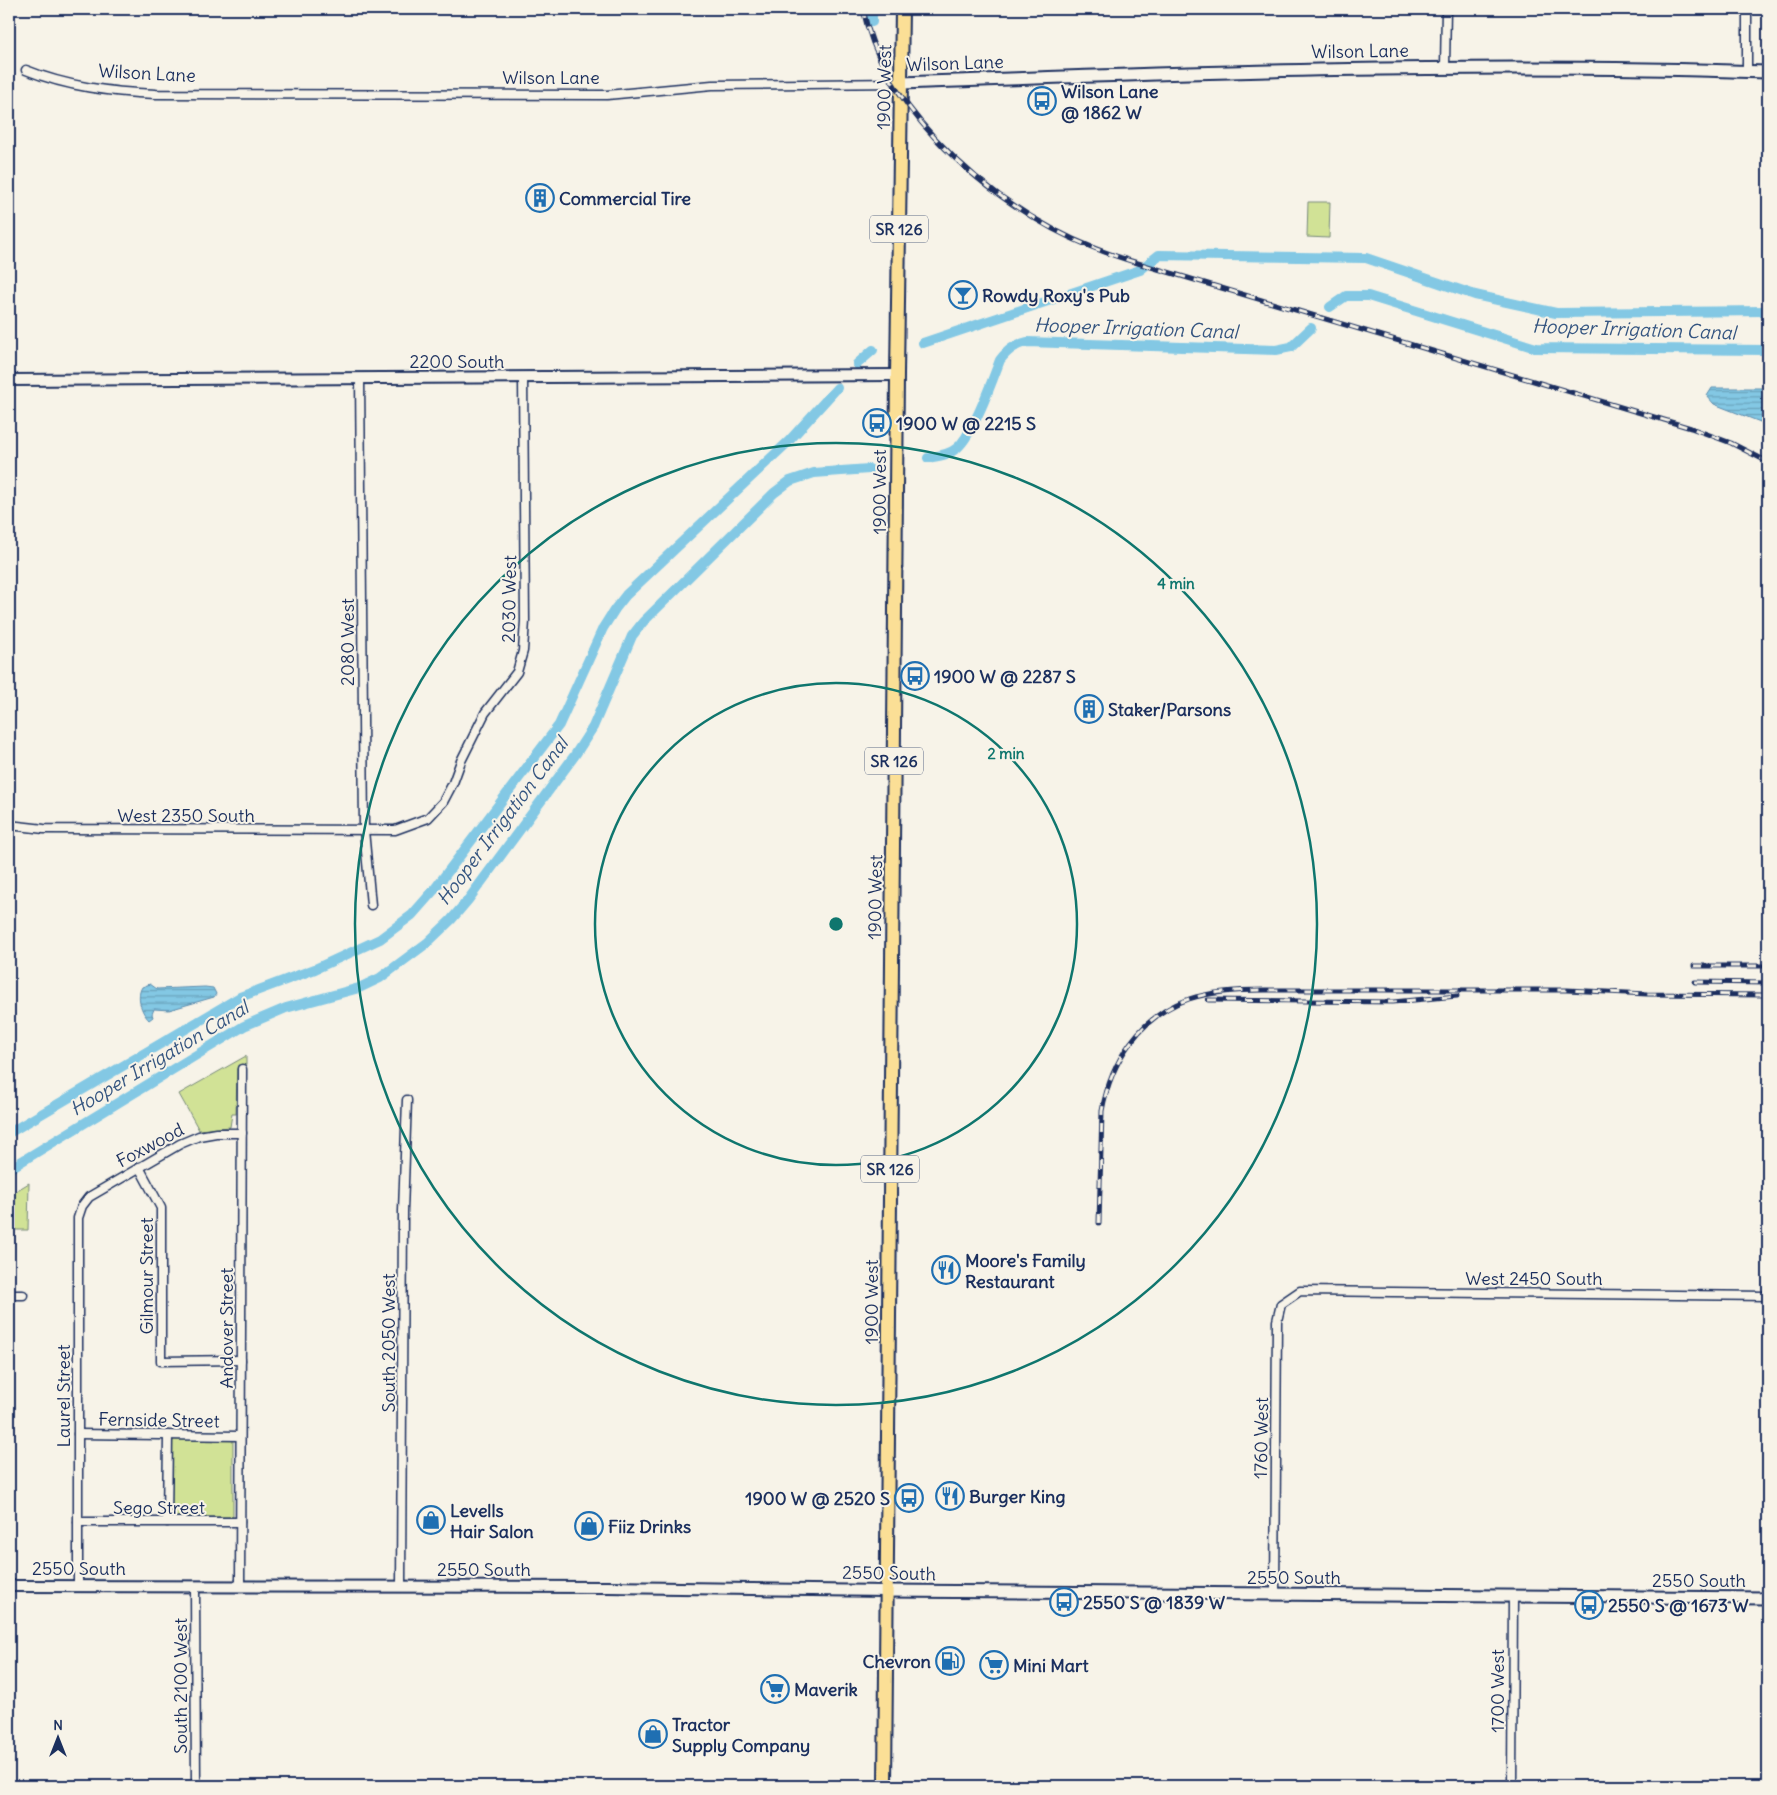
<svg xmlns="http://www.w3.org/2000/svg" width="1777" height="1795" font-family="Delius,sans-serif">
  <style>
    .green { fill: #d1e296; stroke: #76887a }
    .water { fill: url(#water-rules); stroke: #598bae }
    .lines { fill: none; stroke-linecap: round; stroke-linejoin: round }
    .canal { stroke: #83c8e4; stroke-width: 10 }
    .minor-casing { stroke: #1b2f5e; stroke-width: 11 }
    .tertiary-casing { stroke: #1b2f5e; stroke-width: 14 }
    .secondary-casing { stroke: #1b2f5e; stroke-width: 15 }
    .primary-casing { stroke: #1b2f5e; stroke-width: 16 }
    .minor { stroke: #f7f3e8; stroke-width: 8 }
    .tertiary { stroke: #f7f3e8; stroke-width: 10 }
    .secondary { stroke: #f7f3e8; stroke-width: 11 }
    .primary { stroke: #fbdf96; stroke-width: 12 }
    .rail-casing { stroke: #1b2f5e; stroke-width: 5 }
    .rail { stroke: #f7f3e8; stroke-width: 3; stroke-dasharray: 9; stroke-linecap: butt }
    .ring { fill: none; stroke: #0f766e; stroke-width: 2.5 }
    .labels { text-anchor: middle; dominant-baseline: central; stroke-width: 4; stroke-linejoin: round; paint-order: stroke }
    .shield { fill: #f7f3e8; stroke: #5d6a87; stroke-width: 1 }
    .shield-label { font-size: 16px; font-weight: bold; fill: #1b2f5e }
    .street-label { font-size: 18px; fill: #1b2f5e; stroke: #f7f3e8 }
    .poi-label { font-size: 18px; font-weight: bold; fill: #1b2f5e; stroke: #f7f3e8; text-anchor: start }
    .water-label { font-size: 19px; font-style: italic; fill: #355580; stroke: #f7f3e8 }
    .centre { fill: #0f766e; stroke: #f7f3e8; stroke-width: 2.5 }
    .ring-label { font-size: 15px; text-anchor: middle; font-weight: bold; fill: #0f766e; stroke: #f7f3e8; stroke-width: 4; stroke-linejoin: round; paint-order: stroke }
  </style>
  <defs>
    <pattern id="water-rules" width="6" height="5" patternUnits="userSpaceOnUse" patternTransform="scale(1.25)"><rect width="6" height="5" fill="#83c8e4"/><path d="M0 2.5h6" fill="none" stroke="#6aa3bc"/></pattern>
  </defs>
  <rect width="100%" height="100%" fill="#f7f3e8"/>
  <filter id="ink" filterUnits="userSpaceOnUse"><feTurbulence type="fractalNoise" baseFrequency=".02" numOctaves="2"/><feDisplacementMap in="SourceGraphic" scale="10" xChannelSelector="R" yChannelSelector="G"/><feConvolveMatrix kernelMatrix="1 2 1 2 8 2 1 2 1" color-interpolation-filters="sRGB"/></filter>
  <g filter="url(#ink)">
    <g class="green">
      <polygon points="1308,202 1330,202 1329,238 1307,237"/>
      <polygon points="246,1056 246,1065 238,1065 237,1069 236,1114 232,1114 230,1127 199,1130 179,1094"/>
      <polygon points="29,1183 28,1230 9,1230 9,1195"/>
      <polygon points="170,1439 233,1439 233,1517 171,1517"/>
    </g>
    <g class="water">
      <polygon points="1712,388 1768,388 1768,425 1714,404 1707,396"/>
      <path d="M150 984 157 989 205 987 213 988 216 994 214 997 169 1010 154 1009 152 1014 153 1017 149 1020C141 1012 136 997 142 987Z"/>
    </g>
    <g class="lines">
      <g class="canal">
        <polyline points="872,22 872,9"/>
        <polyline points="1330,307 1346,296 1368,296 1536,348 1768,350"/>
        <polyline points="923,343 1140,270 1159,255 1366,258 1475,295 1556,313 1768,311"/>
        <polyline points="857,364 873,350"/>
        <path d="M928 458C938 456 949 455 957 448 973 435 992 381 1000 360 1008 350 1014 345 1027 342L1276 350 1291 347 1311 328"/>
        <polyline points="9,1133 240,997 315,969 380,939 412,915 434,890 559,725 603,628 615,609 626,595 788,442 837,388"/>
        <polyline points="9,1169 244,1026 286,1008 359,988 380,978 427,943 451,920 468,900 575,755 593,727 632,636 643,622 774,493 790,481 814,473 869,469"/>
      </g>
      <defs>
        <g id="minor">
          <polyline points="1445,67 1446,9"/>
          <path d="M26 70C68 87 111 92 156 94L607 95 712 85 902 83"/>
          <polyline points="1747,71 1747,9"/>
          <polyline points="360,378 364,830 371,905"/>
          <polyline points="9,825 44,829 395,830 428,818 443,802 453,783 461,761 485,713 517,672 523,651 525,621 523,377"/>
          <polyline points="139,1167 161,1208 161,1361 241,1360"/>
          <polyline points="9,1295 23,1295"/>
          <polyline points="78,1434 240,1436"/>
          <polyline points="78,1522 240,1522"/>
          <polyline points="167,1522 168,1435"/>
          <polyline points="78,1586 78,1218 82,1206 89,1197 180,1144 199,1136 216,1133 242,1133"/>
          <polyline points="195,1586 196,1786"/>
          <polyline points="240,1586 242,1069"/>
          <polyline points="401,1586 403,1211 407,1100"/>
          <polyline points="1275,1594 1277,1321 1281,1304 1300,1291 1768,1296"/>
          <polyline points="1512,1786 1513,1596"/>
        </g>
        <g id="tertiary">
          <polyline points="9,380 897,375"/>
          <polyline points="9,1586 608,1587 886,1591"/>
        </g>
        <g id="secondary">
          <path d="M902 83C1191 72 1479 62 1768 72"/>
          <polyline points="886,1591 1768,1598"/>
        </g>
        <polyline id="primary" points="885,1786 897,375 902,9"/>
      </defs>
      <use href="#minor" class="minor-casing"/>
      <use href="#tertiary" class="tertiary-casing"/>
      <use href="#secondary" class="secondary-casing"/>
      <use href="#primary" class="primary-casing"/>
      <use href="#minor" class="minor"/>
      <use href="#tertiary" class="tertiary"/>
      <use href="#secondary" class="secondary"/>
      <use href="#primary" class="primary"/>
      <defs>
        <g id="rail">
          <path d="M863 9C882 103 972 185 1053 229 1081 244 1110 255 1141 264L1691 428 1731 443 1768 462"/>
          <polyline points="1694,966 1768,966"/>
          <polyline points="1695,982 1768,983"/>
          <polyline points="1208,1000 1393,1002 1457,996"/>
          <path d="M1099 1223 1102 1111C1111 1061 1140 1016 1189 999 1213 991 1240 990 1265 990H1567L1647 994 1768 995"/>
        </g>
      </defs>
      <use href="#rail" class="rail-casing"/>
      <use href="#rail" class="rail"/>
    </g>
  </g>
  <g class="ring">
    <circle cx="836" cy="924" r="241"/>
    <circle cx="836" cy="924" r="481"/>
  </g>
  <defs>
    <symbol id="bus-ring" viewBox="-11 -11 22 22"><circle r="9.5" fill="#f7f3e8" stroke="#1f6fb2" stroke-width="1.5"/><path d="M-5-6H5V4H4V6H2V4H-2V6H-4V4H-5ZM-3.5-4V0h7V-4ZM-3.5 1.2v1.5H-2V1.2ZM2 1.2v1.5H3.5V1.2Z" fill="#1f6fb2"/></symbol>
    <symbol id="building-ring" viewBox="-11 -11 22 22"><circle r="9.5" fill="#f7f3e8" stroke="#1f6fb2" stroke-width="1.5"/><path d="M-4-6H4V6H1V3H-1V6H-4ZM-2.5-4.3h1.7v1.8h-1.7ZM.8-4.3h1.7v1.8H.8ZM-2.5-1h1.7V.8h-1.7ZM.8-1h1.7V.8H.8Z" fill="#1f6fb2"/></symbol>
    <symbol id="bar-ring" viewBox="-11 -11 22 22"><circle r="9.5" fill="#f7f3e8" stroke="#1f6fb2" stroke-width="1.5"/><path d="M-6-5H6L.8 .8V4.5H3.5V6h-7V4.5H-.8V.8Z" fill="#1f6fb2"/></symbol>
    <symbol id="restaurant-ring" viewBox="-11 -11 22 22"><circle r="9.5" fill="#f7f3e8" stroke="#1f6fb2" stroke-width="1.5"/><path d="M-5-6h1v4h1v-4h1v4h1v-4h1v5L-1.5 .5V6h-2V.5L-5-1ZM5-6V6H3V1.5H1.5Q1.5-4 5-6Z" fill="#1f6fb2"/></symbol>
    <symbol id="shop-ring" viewBox="-11 -11 22 22"><circle r="9.5" fill="#f7f3e8" stroke="#1f6fb2" stroke-width="1.5"/><path d="M-5-2.5h2.3a2.7 3.5 0 0 1 5.4 0H5L5.5 6h-11ZM-1.5-2.5h3a1.5 2.3 0 0 0-3 0Z" fill="#1f6fb2"/></symbol>
    <symbol id="fuel-ring" viewBox="-11 -11 22 22"><circle r="9.5" fill="#f7f3e8" stroke="#1f6fb2" stroke-width="1.5"/><path d="M-5.5-6h7V0h2V4h1.3V-2.5L3-4.5l.8-.8L6-3V5H2.5V1h-1V6h-7ZM-4.2-4.7v3.2H.2V-4.7Z" fill="#1f6fb2"/></symbol>
    <symbol id="supermarket-ring" viewBox="-11 -11 22 22"><circle r="9.5" fill="#f7f3e8" stroke="#1f6fb2" stroke-width="1.5"/><path d="M-6-5.5h2.5l.6 2H6L4.5 2H-2.5L-4.4-4H-6ZM-1.5 3.2a1.3 1.3 0 1 0 .1 0ZM3 3.2a1.3 1.3 0 1 0 .1 0Z" fill="#1f6fb2"/></symbol>
  </defs>
  <g fill-rule="evenodd">
    <use href="#bus-ring" x="1026" y="85" width="32" height="32"/>
    <use href="#building-ring" x="524" y="182" width="32" height="32"/>
    <use href="#bar-ring" x="947" y="279" width="32" height="32"/>
    <use href="#bus-ring" x="861" y="407" width="32" height="32"/>
    <use href="#bus-ring" x="899" y="660" width="32" height="32"/>
    <use href="#building-ring" x="1073" y="693" width="32" height="32"/>
    <use href="#restaurant-ring" x="930" y="1254" width="32" height="32"/>
    <use href="#restaurant-ring" x="934" y="1480" width="32" height="32"/>
    <use href="#bus-ring" x="893" y="1482" width="32" height="32"/>
    <use href="#shop-ring" x="415" y="1504" width="32" height="32"/>
    <use href="#shop-ring" x="573" y="1510" width="32" height="32"/>
    <use href="#bus-ring" x="1048" y="1586" width="32" height="32"/>
    <use href="#bus-ring" x="1573" y="1589" width="32" height="32"/>
    <use href="#fuel-ring" x="934" y="1645" width="32" height="32"/>
    <use href="#supermarket-ring" x="978" y="1649" width="32" height="32"/>
    <use href="#supermarket-ring" x="759" y="1673" width="32" height="32"/>
    <use href="#shop-ring" x="637" y="1718" width="32" height="32"/>
  </g>
  <g class="labels">
    <g class="shield">
      <rect x="870" y="215.5" width="58" height="27" rx="4"/>
      <rect x="865" y="747.5" width="58" height="27" rx="4"/>
      <rect x="861" y="1155.5" width="58" height="27" rx="4"/>
    </g>
    <g class="shield-label">
      <text x="899" y="229">SR 126</text>
      <text x="894" y="761">SR 126</text>
      <text x="890" y="1169">SR 126</text>
    </g>
    <g class="street-label">
      <text transform="translate(1360 51) rotate(-1)">Wilson Lane</text>
      <text transform="translate(955 63) rotate(-2)">Wilson Lane</text>
      <text transform="translate(147 73) rotate(3)">Wilson Lane</text>
      <text x="551" y="77">Wilson Lane</text>
      <text transform="translate(884 87) rotate(-89)">1900 West</text>
      <text x="457" y="361">2200 South</text>
      <text transform="translate(879 492) rotate(-90)">1900 West</text>
      <text transform="translate(509 599) rotate(-89)">2030 West</text>
      <text transform="translate(347 642) rotate(-90)">2080 West</text>
      <text x="186" y="815">West 2350 South</text>
      <text transform="translate(875 897) rotate(-89)">1900 West</text>
      <text transform="translate(150 1145) rotate(-28)">Foxwood</text>
      <text transform="translate(146 1276) rotate(-90)">Gilmour Street</text>
      <text x="1534" y="1278">West 2450 South</text>
      <text transform="translate(871 1302) rotate(-90)">1900 West</text>
      <text transform="translate(226 1328) rotate(-90)">Andover Street</text>
      <text transform="translate(388 1343) rotate(-90)">South 2050 West</text>
      <text transform="translate(63 1396) rotate(-90)">Laurel Street</text>
      <text transform="translate(159 1420) rotate(1)">Fernside Street</text>
      <text transform="translate(1261 1438) rotate(-89)">1760 West</text>
      <text x="159" y="1507">Sego Street</text>
      <text x="79" y="1568">2550 South</text>
      <text x="484" y="1569">2550 South</text>
      <text transform="translate(889 1573) rotate(1)">2550 South</text>
      <text x="1294" y="1577">2550 South</text>
      <text x="1699" y="1580">2550 South</text>
      <text transform="translate(180 1686) rotate(-90)">South 2100 West</text>
      <text transform="translate(1497 1691) rotate(-90)">1700 West</text>
    </g>
    <g class="poi-label">
      <text x="1061" y="91">Wilson Lane<tspan x="1061" dy="21">@ 1862 W</tspan></text>
      <text x="559" y="198">Commercial Tire</text>
      <text x="982" y="295">Rowdy Roxy's Pub</text>
      <text x="896" y="423">1900 W @ 2215 S</text>
      <text x="934" y="676">1900 W @ 2287 S</text>
      <text x="1108" y="709">Staker/Parsons</text>
      <text x="965" y="1260">Moore's Family<tspan x="965" dy="21">Restaurant</tspan></text>
      <text x="969" y="1496">Burger King</text>
      <text x="890" y="1498" text-anchor="end">1900 W @ 2520 S</text>
      <text x="450" y="1510">Levells<tspan x="450" dy="21">Hair Salon</tspan></text>
      <text x="608" y="1526">Fiiz Drinks</text>
      <text x="1083" y="1602">2550 S @ 1839 W</text>
      <text x="1608" y="1605">2550 S @ 1673 W</text>
      <text x="931" y="1661" text-anchor="end">Chevron</text>
      <text x="1013" y="1665">Mini Mart</text>
      <text x="794" y="1689">Maverik</text>
      <text x="672" y="1724">Tractor<tspan x="672" dy="21">Supply Company</tspan></text>
    </g>
    <g class="water-label">
      <text transform="translate(1136 328) rotate(2)">Hooper Irrigation Canal</text>
      <text transform="translate(1634 329) rotate(2)">Hooper Irrigation Canal</text>
      <text transform="translate(502 821) rotate(-53)">Hooper Irrigation Canal</text>
      <text transform="translate(159 1058) rotate(-31)">Hooper Irrigation Canal</text>
    </g>
  </g>
  <circle cx="836" cy="924" r="8" class="centre"/>
  <g class="ring-label">
    <text x="1176" y="589">4 min</text>
    <text x="1006" y="759">2 min</text>
  </g>
  <rect width="1777" height="1795" fill="none" stroke="#f7f3e8" stroke-width="30"/>
  <rect x="15" y="15" width="1747" height="1765" fill="none" stroke="#1b2f5e" stroke-width="2" filter="url(#ink)"/>
  <g transform="translate(58 1738)" stroke="#f7f3e8" stroke-width="4" paint-order="stroke">
  <path d="M0-4L9 19L0 12L-9 19Z" fill="#1b2f5e"/>
  <text y="-8" font-size="14" font-weight="bold" text-anchor="middle" fill="#1b2f5e">N</text>
  </g>
</svg>
